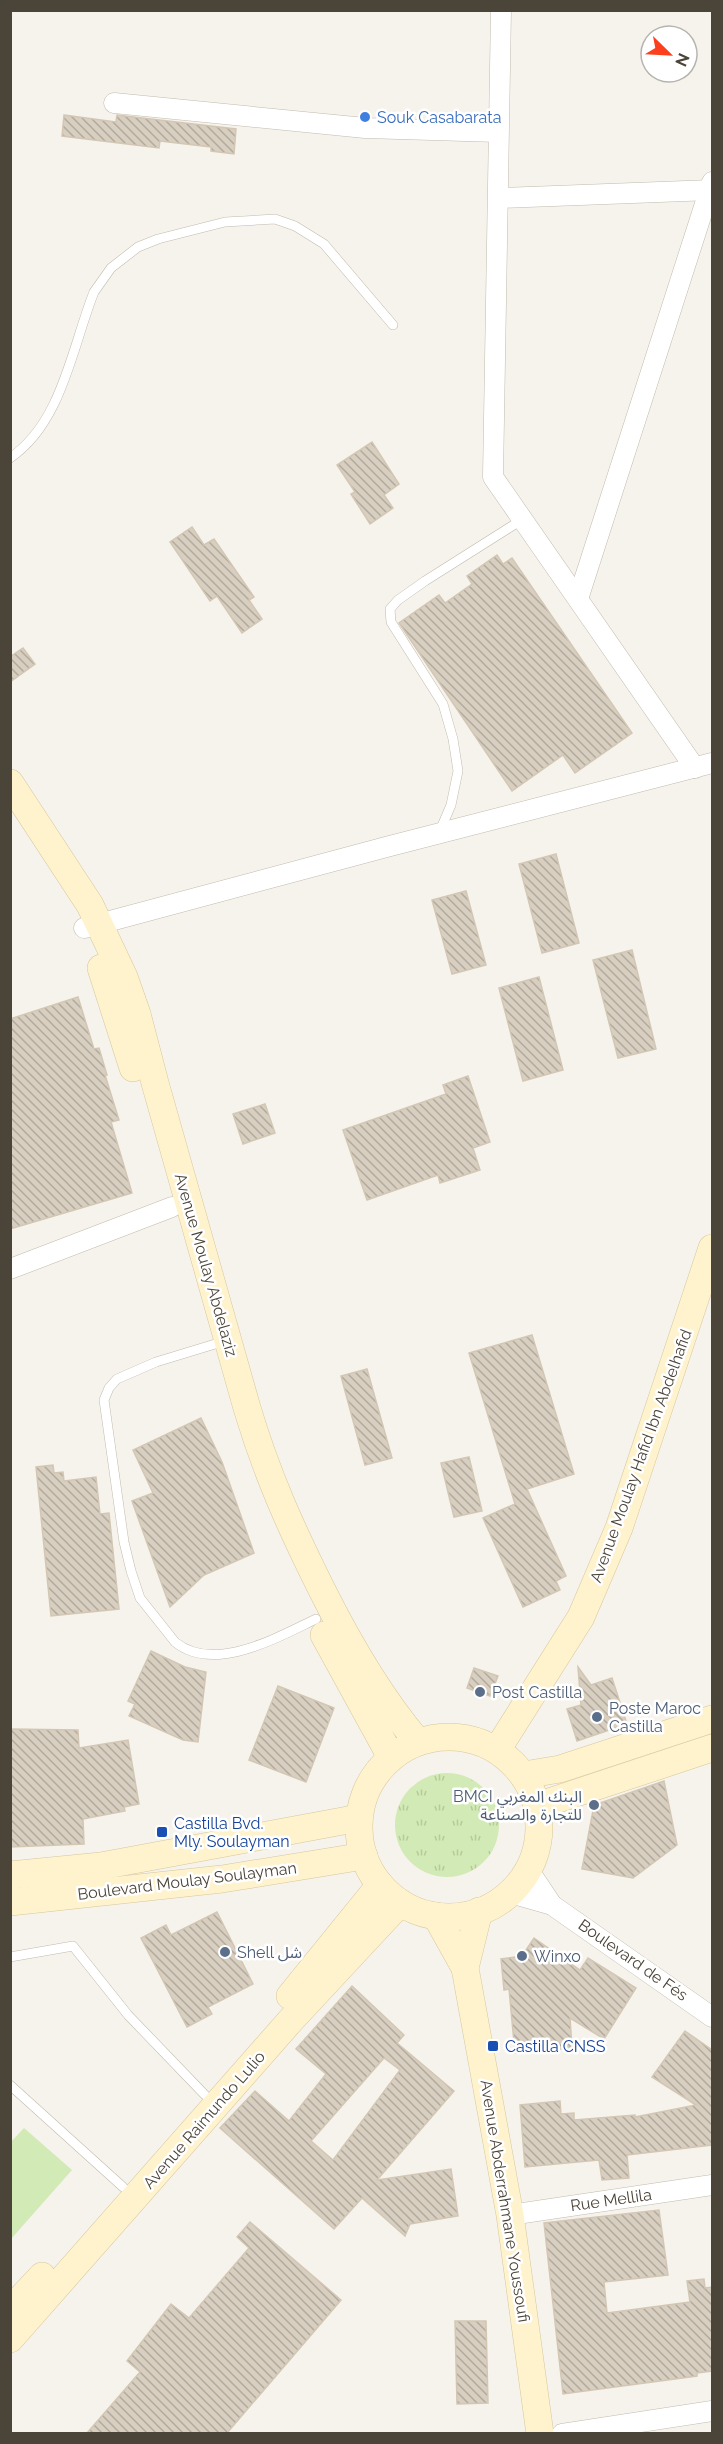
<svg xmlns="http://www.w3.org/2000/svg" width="723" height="2444" font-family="Raleway,'Noto Sans Arabic',sans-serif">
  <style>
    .grass { fill: url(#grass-tufts) }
    .garden { fill: #d2eab5 }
    .building { fill: url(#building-back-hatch); stroke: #d3c7b4; stroke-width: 1.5; fill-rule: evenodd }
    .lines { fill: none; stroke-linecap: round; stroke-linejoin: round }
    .lane-casing { stroke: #c2bbae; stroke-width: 10 }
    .street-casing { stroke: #c2bbae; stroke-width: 21 }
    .secondary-casing { stroke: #d6c79b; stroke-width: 28 }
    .lane { stroke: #fff; stroke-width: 9 }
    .street { stroke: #fff; stroke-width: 20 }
    .secondary { stroke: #fff3cd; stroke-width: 27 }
    .shop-dot { fill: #3f7fe0; stroke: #fff; stroke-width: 2 }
    .service-dot { fill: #5c6f8a; stroke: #fff; stroke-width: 2 }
    .transit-dot { fill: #1a4fb4; stroke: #fff; stroke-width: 2 }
    .labels { text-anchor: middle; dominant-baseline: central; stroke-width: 5; stroke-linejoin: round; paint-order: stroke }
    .shop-label { font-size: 16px; fill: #366cbe; stroke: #fff; text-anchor: start }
    .street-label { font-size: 16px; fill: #4b4439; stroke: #fff }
    .service-label { font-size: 16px; fill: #4e5e75; stroke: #fff; text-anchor: start }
    .transit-label { font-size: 16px; fill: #164399; stroke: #fff; text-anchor: start }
  </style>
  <defs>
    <pattern id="grass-tufts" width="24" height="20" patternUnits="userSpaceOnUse" patternTransform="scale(1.5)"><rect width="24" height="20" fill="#d2eab5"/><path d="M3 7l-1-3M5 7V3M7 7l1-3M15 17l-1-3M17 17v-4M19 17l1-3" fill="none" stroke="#b6ca9c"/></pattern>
    <pattern id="building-back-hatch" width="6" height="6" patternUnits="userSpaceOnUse" patternTransform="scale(1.5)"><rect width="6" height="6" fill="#d8cfc1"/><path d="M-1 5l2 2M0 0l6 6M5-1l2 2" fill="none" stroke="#b1aa9e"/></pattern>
  </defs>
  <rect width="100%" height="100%" fill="#f6f3ec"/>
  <circle class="grass" cx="447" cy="1825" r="52"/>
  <polygon class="garden" points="24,2128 72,2170 11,2239 11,2142"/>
  <g class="building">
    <polygon points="64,115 116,122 117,115 236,129 234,154 211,151 211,147 160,141 159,148 62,136"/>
    <polygon points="372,442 399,484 384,495 393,508 370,524 351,494 355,492 337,465"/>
    <polygon points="192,527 204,545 214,539 254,597 249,600 262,619 242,633 217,596 210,601 170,542"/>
    <polygon points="497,555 503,564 512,558 632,733 575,773 563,755 512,791 399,623 439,595 445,603 472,584 467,576"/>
    <polygon points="23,648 35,664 10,682 10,657"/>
    <polygon points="556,854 579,943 542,953 519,864"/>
    <polygon points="466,891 486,965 452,974 432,900"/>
    <polygon points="632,950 656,1049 618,1058 593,960"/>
    <polygon points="539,977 563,1070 523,1081 499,988"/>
    <polygon points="78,997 94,1049 99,1048 107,1075 105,1075 119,1120 111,1122 132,1193 10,1229 10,1019"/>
    <polygon points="468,1076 490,1142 473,1148 480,1170 440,1183 438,1175 367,1200 343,1130 446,1094 443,1085"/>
    <polygon points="265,1104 275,1133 243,1144 233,1114"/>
    <polygon points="532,1335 574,1474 527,1489 566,1576 556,1581 560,1590 523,1607 483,1518 515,1504 469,1353"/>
    <polygon points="367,1369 392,1458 365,1465 341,1376"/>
    <polygon points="201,1418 222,1462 254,1553 204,1575 170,1607 132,1501 153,1493 133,1450"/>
    <polygon points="469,1457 482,1511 454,1517 441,1463"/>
    <polygon points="53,1465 54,1473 63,1472 64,1481 96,1477 100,1514 109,1513 119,1609 51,1616 36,1467"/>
    <polygon points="151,1651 185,1667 206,1672 198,1742 183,1740 129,1716 135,1704 128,1701"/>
    <polygon points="578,1667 591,1685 612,1678 627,1724 577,1741 567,1709 581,1705"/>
    <polygon points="474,1668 498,1676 490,1696 467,1688"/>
    <polygon points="278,1686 334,1708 306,1782 249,1760"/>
    <polygon points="10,1729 78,1730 79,1748 128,1740 139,1804 124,1807 125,1811 83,1819 84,1844 10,1847"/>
    <polygon points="664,1781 677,1845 633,1878 582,1869 594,1805"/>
    <polygon points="217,1912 253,1984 208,2007 212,2014 187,2027 141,1938 166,1925 171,1935"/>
    <polygon points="534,1938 580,1970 588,1958 636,1988 604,2039 570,2018 572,2048 515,2053 509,1989 504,1990 501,1959 522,1956"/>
    <path d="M352 1986 404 2035 397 2043 454 2091 377 2180 451 2169 458 2216 410 2224 405 2236 362 2198 334 2229 220 2128 255 2091 289 2121 326 2074 296 2049ZM384 2058 400 2070 333 2160 311 2141Z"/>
    <polygon points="685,2031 712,2050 712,2145 627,2155 629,2178 602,2180 599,2160 525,2167 520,2105 560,2101 561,2114 574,2113 574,2120 635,2115 635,2117 696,2105 652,2077"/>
    <polygon points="659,2210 668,2275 604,2282 607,2313 690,2302 687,2281 704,2279 705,2288 712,2287 712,2371 697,2373 697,2376 563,2394 544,2223"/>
    <polygon points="250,2222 341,2300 227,2433 87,2433 140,2372 127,2361 171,2304 189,2318 249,2248 237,2237"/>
    <polygon points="455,2321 486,2321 488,2403 457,2404"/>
  </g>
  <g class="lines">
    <defs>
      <g id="lane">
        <path d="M10 458C62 423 72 347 94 292L111 268 138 247 158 239 225 222 275 219 295 226 324 244 393 325"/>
        <polyline points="439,833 451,805 458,771 453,739 443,704 391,622 390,609 398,600 425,581 523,519"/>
        <path d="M225 1341 156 1362 117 1379 109 1388 104 1400 124 1542 131 1571 140 1598 175 1642C214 1674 278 1637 316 1619"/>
        <polyline points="10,1957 73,1946 128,2015 205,2095"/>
        <polyline points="10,2085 123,2187"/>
      </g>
      <g id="street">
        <polyline points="501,10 493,477 695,768"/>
        <polyline points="114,103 365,128 498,132"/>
        <polyline points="499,198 712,190"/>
        <polyline points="578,599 712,182"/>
        <polyline points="84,928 390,846 712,763"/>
        <polyline points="10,1269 172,1207"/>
        <polyline points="528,1869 552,1905"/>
        <polyline points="510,1893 552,1905 712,2017"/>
        <polyline points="510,2215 712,2185"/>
        <polyline points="562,2434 712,2411"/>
      </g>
      <g id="secondary">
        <path d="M10 783 90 905 124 977 137 1014 155 1083 247 1408C267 1475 291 1528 322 1590 349 1644 379 1696 418 1742"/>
        <polyline points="101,968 133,1068"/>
        <polyline points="324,1635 391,1757"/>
        <circle cx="449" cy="1827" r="90"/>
        <polyline points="497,1750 581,1617 619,1528 712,1248"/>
        <polyline points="524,1775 560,1769 712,1719"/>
        <polyline points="537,1806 712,1748"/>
        <polyline points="10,1875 101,1866 359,1818"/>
        <polyline points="10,1902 222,1879 364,1856"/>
        <polyline points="479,1911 465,1968 510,2215 540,2434"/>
        <polyline points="436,1916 465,1968"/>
        <polyline points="290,1996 380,1885"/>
        <polyline points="10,2310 42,2276"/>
        <polyline points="10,2339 291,2020 400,1903"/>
      </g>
    </defs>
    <use href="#lane" class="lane-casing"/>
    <use href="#street" class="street-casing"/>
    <use href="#secondary" class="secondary-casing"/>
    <use href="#lane" class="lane"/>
    <use href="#street" class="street"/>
    <use href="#secondary" class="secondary"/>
  </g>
  <circle class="shop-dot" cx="365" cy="117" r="6"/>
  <g class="service-dot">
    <circle cx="480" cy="1692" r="6"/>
    <circle cx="597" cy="1717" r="6"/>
    <circle cx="594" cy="1805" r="6"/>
    <circle cx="225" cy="1952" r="6"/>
    <circle cx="522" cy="1956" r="6"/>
  </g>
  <g class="transit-dot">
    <rect x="156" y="1826" width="12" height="12" rx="3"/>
    <rect x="487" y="2040" width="12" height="12" rx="3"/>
  </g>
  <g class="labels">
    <g class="shop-label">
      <text x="377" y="117">Souk Casabarata</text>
    </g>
    <g class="street-label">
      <text transform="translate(206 1265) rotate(74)">Avenue Moulay Abdelaziz</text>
      <text transform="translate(641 1456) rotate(-70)">Avenue Moulay Hafid Ibn Abdelhafid</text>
      <text transform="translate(187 1881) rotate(-7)">Boulevard Moulay Soulayman</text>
      <text transform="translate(633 1960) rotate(35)">Boulevard de Fés</text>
      <text transform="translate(204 2120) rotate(-49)">Avenue Raimundo Lulio</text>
      <text transform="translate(611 2200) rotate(-8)">Rue Mellila</text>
      <text transform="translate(505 2201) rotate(81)">Avenue Abderrahmane Youssoufi</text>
    </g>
    <g class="service-label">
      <text x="492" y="1692">Post Castilla</text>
      <text x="609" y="1708">Poste Maroc<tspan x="609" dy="18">Castilla</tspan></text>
      <text x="582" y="1796" text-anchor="end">BMCI البنك المغربي<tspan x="582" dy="18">للتجارة والصناعة</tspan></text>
      <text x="237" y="1952">Shell شل</text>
      <text x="534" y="1956">Winxo</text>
    </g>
    <g class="transit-label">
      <text x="174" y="1823">Castilla Bvd.<tspan x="174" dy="18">Mly. Soulayman</tspan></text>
      <text x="505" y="2046">Castilla CNSS</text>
    </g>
  </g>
  <rect width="723" height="2444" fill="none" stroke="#4b4439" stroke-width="24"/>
  <g transform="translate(669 54) rotate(114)"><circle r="28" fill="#ffffff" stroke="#b7b4b0" stroke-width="1.5"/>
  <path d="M0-4.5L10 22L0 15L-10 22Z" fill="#fc3f1d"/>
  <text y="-9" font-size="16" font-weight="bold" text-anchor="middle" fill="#4b4439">N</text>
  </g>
</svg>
